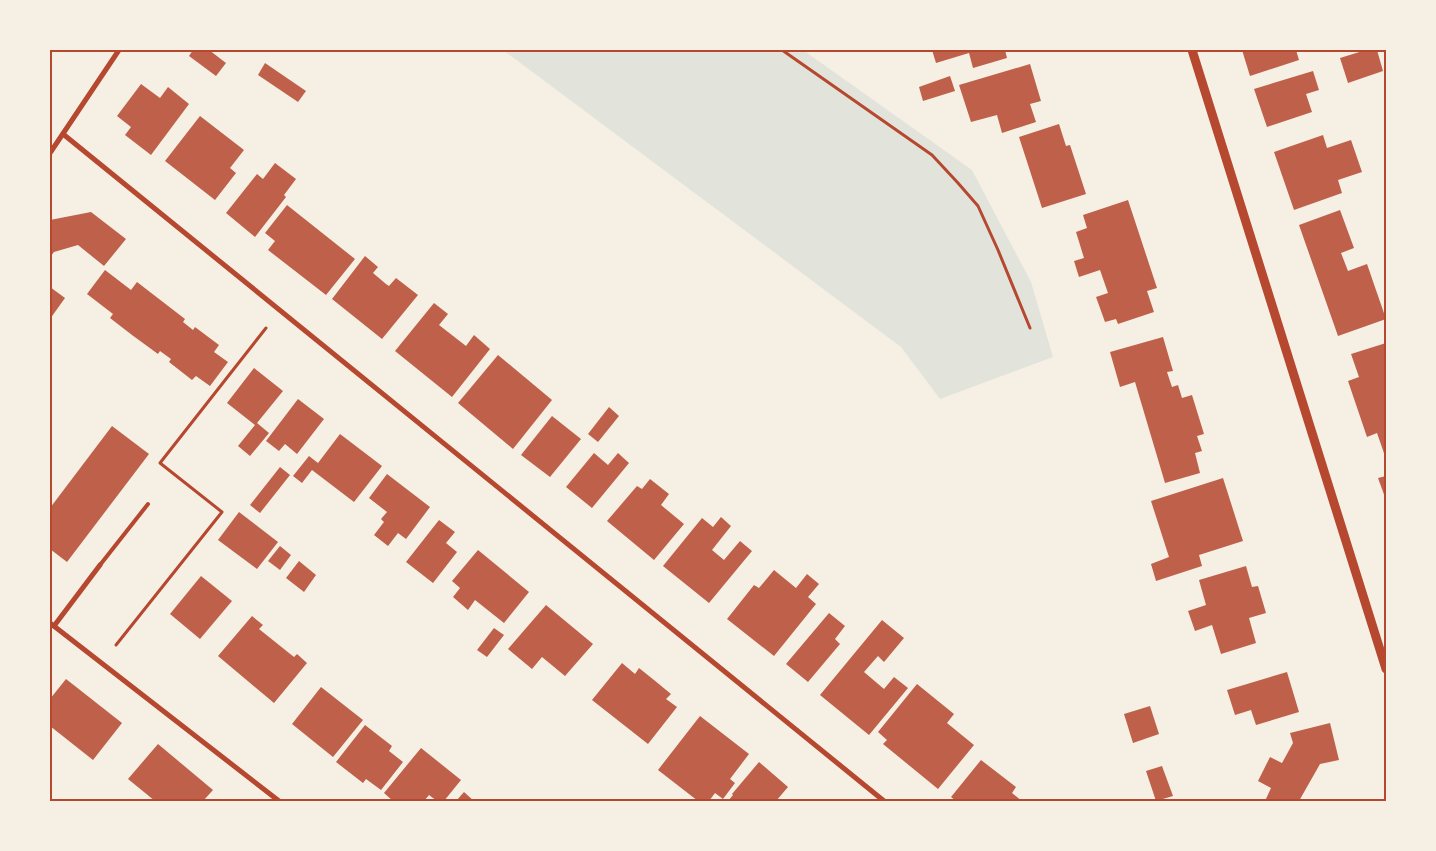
<svg xmlns="http://www.w3.org/2000/svg" width="1436" height="851" font-family="'Roboto Serif',serif">
  <style>
    .green { fill: #e2e4dc }
    .building { fill: #bf614a }
    .lines { fill: none; stroke-linecap: round; stroke-linejoin: round }
    .path { stroke: #b5482f; stroke-width: 3 }
    .service { stroke: #b5482f; stroke-width: 4 }
    .minor { stroke: #b5482f; stroke-width: 5 }
    .tertiary { stroke: #b5482f; stroke-width: 9 }
    .neatline { fill: none; stroke: #b5482f; stroke-width: 2 }
  </style>
  <rect width="100%" height="100%" fill="#f6efe4"/>
  <polygon class="green" points="503,50 803,50 972,170 1031,282 1053,357 940,399 901,347"/>
  <g class="building">
    <polygon points="193,50 209,50 226,63 216,76 189,56"/>
    <polygon points="932,50 1005,50 1007,58 973,68 969,53 936,63"/>
    <polygon points="1242,50 1296,50 1299,60 1250,76"/>
    <polygon points="1366,50 1377,50 1383,71 1348,83 1340,58"/>
    <polygon points="265,63 306,91 298,102 258,75"/>
    <polygon points="1030,64 1041,101 1030,104 1036,122 1002,133 997,115 971,122 959,85"/>
    <polygon points="1313,71 1319,90 1306,94 1312,112 1267,127 1254,89"/>
    <polygon points="950,76 955,91 923,101 919,87"/>
    <polygon points="141,84 160,98 168,87 189,104 151,155 125,135 131,127 117,116"/>
    <polygon points="200,116 244,150 230,168 236,173 215,200 165,161"/>
    <polygon points="1059,124 1066,146 1070,145 1086,194 1042,208 1019,137"/>
    <polygon points="1323,135 1327,148 1351,140 1362,172 1338,180 1342,193 1294,210 1274,152"/>
    <polygon points="275,163 296,179 284,195 286,197 255,237 226,213 257,174 263,179"/>
    <polygon points="1128,200 1157,288 1147,291 1154,312 1118,324 1116,319 1105,322 1096,297 1108,293 1100,270 1079,277 1074,261 1084,258 1076,232 1087,228 1083,215"/>
    <polygon points="287,205 355,259 326,295 268,250 275,241 265,233"/>
    <polygon points="1340,210 1354,248 1341,253 1348,271 1367,264 1386,319 1338,336 1299,225"/>
    <polygon points="91,212 126,239 104,266 78,245 54,252 50,257 50,220"/>
    <polygon points="365,256 378,267 373,273 386,284 389,286 396,278 418,295 382,339 332,299"/>
    <polygon points="105,270 131,290 137,282 185,319 183,322 193,330 195,327 219,345 214,352 228,362 210,386 196,376 192,380 169,362 171,359 160,351 158,354 132,335 110,318 113,314 87,294"/>
    <polygon points="50,287 65,298 50,319"/>
    <polygon points="434,303 448,314 439,325 466,346 474,335 490,349 452,397 395,351"/>
    <polygon points="1163,337 1173,371 1167,372 1172,387 1178,385 1182,398 1192,395 1204,434 1197,436 1202,451 1195,453 1200,473 1165,483 1135,382 1120,387 1110,352"/>
    <polygon points="1386,343 1386,459 1377,433 1367,437 1348,381 1359,377 1351,354"/>
    <polygon points="498,355 552,400 513,449 458,403"/>
    <polygon points="254,368 283,391 257,423 269,433 250,456 238,446 255,425 227,403"/>
    <polygon points="298,399 324,419 297,454 285,444 279,451 266,441"/>
    <polygon points="609,407 619,416 598,442 588,434"/>
    <polygon points="552,416 581,439 550,477 521,455"/>
    <polygon points="112,426 149,454 67,562 50,549 50,508"/>
    <polygon points="340,434 382,466 354,502 312,470 302,483 293,476 309,456 318,463"/>
    <polygon points="594,453 608,465 618,453 629,463 592,508 566,487"/>
    <polygon points="280,467 290,475 260,513 250,505"/>
    <polygon points="387,474 430,507 406,539 398,533 388,546 374,535 384,522 381,519 387,512 369,498"/>
    <polygon points="1386,476 1386,500 1378,478"/>
    <polygon points="1223,478 1243,541 1199,555 1202,566 1156,581 1151,564 1169,557 1151,501"/>
    <polygon points="650,479 669,494 661,505 684,524 654,560 607,521 637,486 642,489"/>
    <polygon points="239,512 278,542 257,569 218,540"/>
    <polygon points="721,517 731,526 712,550 724,560 740,541 752,551 709,603 663,566 702,518 713,527"/>
    <polygon points="439,520 455,532 446,543 457,552 433,583 406,562"/>
    <polygon points="280,546 291,555 280,570 268,561"/>
    <polygon points="478,550 529,592 504,623 475,600 468,610 453,597 460,588 452,581"/>
    <polygon points="299,561 316,575 304,592 286,578"/>
    <polygon points="1246,566 1252,587 1258,586 1266,613 1249,618 1256,643 1221,654 1212,625 1195,631 1188,611 1206,605 1199,580"/>
    <polygon points="774,570 796,588 807,574 819,584 808,597 816,604 774,656 727,619 754,585 759,588"/>
    <polygon points="201,576 232,601 200,639 170,614"/>
    <polygon points="546,605 593,644 565,676 542,657 532,669 508,649"/>
    <polygon points="829,613 845,626 835,639 840,644 808,682 786,664"/>
    <polygon points="252,616 263,625 259,629 294,657 297,654 307,663 274,703 218,656"/>
    <polygon points="882,620 904,638 884,662 878,656 864,672 884,689 894,677 908,688 869,735 820,695"/>
    <polygon points="494,628 504,635 487,657 477,650"/>
    <polygon points="622,663 635,674 639,668 654,680 671,694 666,699 677,707 648,744 592,700"/>
    <polygon points="1287,672 1299,712 1256,725 1251,710 1235,715 1227,690"/>
    <polygon points="66,679 122,723 93,760 50,726 50,699"/>
    <polygon points="917,684 954,714 947,723 974,745 938,789 883,744 887,740 878,732"/>
    <polygon points="321,687 363,720 333,757 292,724"/>
    <polygon points="1150,706 1159,734 1133,743 1124,714"/>
    <polygon points="700,716 749,754 730,779 735,783 723,799 715,793 709,801 698,801 658,770"/>
    <polygon points="1330,723 1339,760 1320,764 1299,801 1265,801 1271,788 1258,781 1270,757 1282,763 1293,743 1290,733"/>
    <polygon points="365,725 392,746 389,751 403,762 381,790 366,779 363,783 336,762"/>
    <polygon points="158,744 213,790 203,801 155,801 128,779"/>
    <polygon points="421,748 461,780 444,801 437,801 429,795 424,801 393,801 384,793"/>
    <polygon points="981,760 1016,787 1012,793 1022,801 956,801 951,797"/>
    <polygon points="759,762 788,787 776,801 728,801 733,795 732,794"/>
    <polygon points="1162,766 1173,796 1156,801 1146,771"/>
    <polygon points="464,792 474,801 456,801"/>
  </g>
  <g class="lines">
    <g class="path">
      <polyline points="782,50 932,155 958,183 978,206 998,250 1030,328"/>
      <polyline points="116,645 222,512 160,463 266,328"/>
    </g>
    <polyline class="service" points="100,565 148,504"/>
    <g class="minor">
      <polyline points="63,134 884,801"/>
      <polyline points="50,153 119,50"/>
      <polyline points="50,623 279,801"/>
      <polyline points="54,626 100,565"/>
    </g>
    <polyline class="tertiary" points="1192,50 1386,669"/>
  </g>
  <rect width="1436" height="851" fill="none" stroke="#f6efe4" stroke-width="102"/>
  <rect x="51" y="51" width="1334" height="749" class="neatline"/>
</svg>
